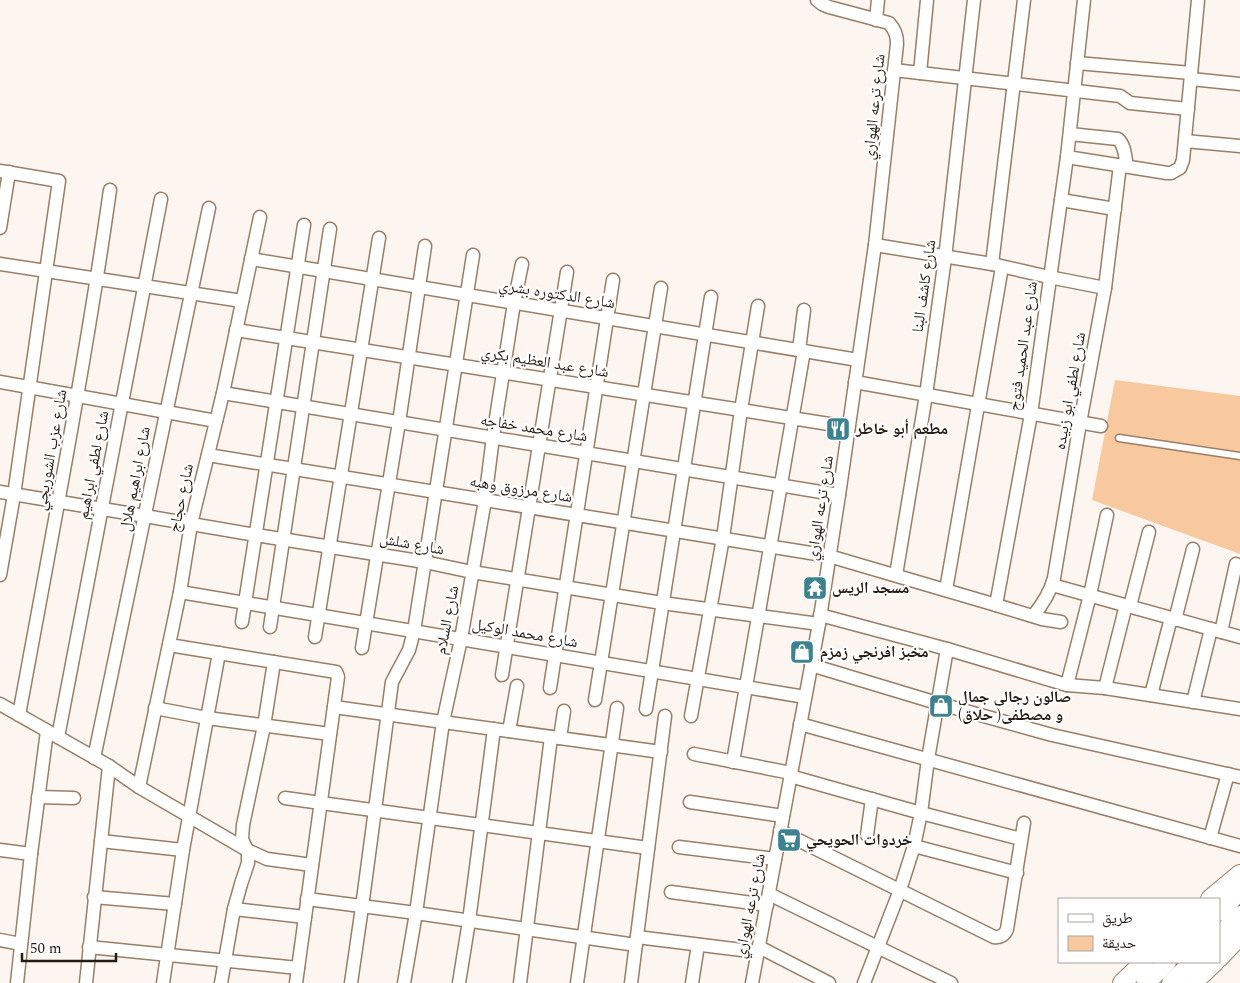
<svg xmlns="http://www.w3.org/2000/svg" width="1240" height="983" font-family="Spectral,'Noto Naskh Arabic',serif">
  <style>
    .green { fill: #f8c89e }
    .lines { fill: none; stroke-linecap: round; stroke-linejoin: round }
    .lane-casing { stroke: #9a7e66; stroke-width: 9 }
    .street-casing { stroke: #9a7e66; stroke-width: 15 }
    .secondary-casing { stroke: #9a7e66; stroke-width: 20 }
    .lane { stroke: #fff; stroke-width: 6 }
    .street { stroke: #fff; stroke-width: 12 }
    .secondary { stroke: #fff; stroke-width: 18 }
    .labels { text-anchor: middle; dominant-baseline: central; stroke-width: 4.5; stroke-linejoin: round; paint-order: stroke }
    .street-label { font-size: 16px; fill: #271c12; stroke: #fff }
    .poi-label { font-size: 16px; font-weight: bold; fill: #271c12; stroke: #fff; text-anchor: start }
  </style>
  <rect width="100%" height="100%" fill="#fcf5f0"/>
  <polygon class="green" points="1115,380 1240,396 1240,554 1092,500"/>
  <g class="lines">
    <defs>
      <polyline id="lane" points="1119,438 1240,456"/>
      <g id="street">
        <polyline points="876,20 878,0"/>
        <polyline points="1077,63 1191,73"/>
        <polyline points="894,70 1120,96 1130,103 1188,109"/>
        <polyline points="920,73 927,0"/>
        <polyline points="1191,79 1240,84"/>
        <path d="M1070 134 1118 139C1125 145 1125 157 1127 166"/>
        <polyline points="1185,141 1240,146"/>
        <polyline points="1067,157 1167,173 1171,173 1180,168 1183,160 1198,0"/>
        <polyline points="0,171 59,181 14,495 0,575"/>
        <polyline points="1061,200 1115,209"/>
        <polyline points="0,228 9,172"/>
        <polyline points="875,245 992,264 1049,277 1105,288"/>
        <polyline points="251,259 858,360"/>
        <polyline points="0,264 242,301"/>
        <polyline points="992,264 1024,0"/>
        <polyline points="236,330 848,427"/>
        <polyline points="799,350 804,310"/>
        <polyline points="0,382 216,421"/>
        <polyline points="855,382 1101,426"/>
        <polyline points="223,393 839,495"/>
        <polyline points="208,455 829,556 996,605 1042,619 1061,622"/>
        <polyline points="0,492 145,516 256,535 425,562 472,572 662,603 819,624"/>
        <polyline points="896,575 926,395 945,258 974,0"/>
        <polyline points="1052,585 1240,637"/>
        <polyline points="946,590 1002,267"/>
        <polyline points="180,592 805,697"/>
        <polyline points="996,605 1031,414 1067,157 1084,0"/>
        <polyline points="1130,606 1149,532"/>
        <polyline points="820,615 947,649 1067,685 1105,688 1240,709"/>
        <path d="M1033 616C1043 604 1050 593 1054 578L1080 423 1105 288 1120 165"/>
        <polyline points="1175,620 1193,549"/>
        <polyline points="242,622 304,225"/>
        <polyline points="270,627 330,229"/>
        <polyline points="1221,632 1236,564"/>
        <polyline points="315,637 379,238"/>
        <polyline points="169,645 336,672 337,674 338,677 296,983"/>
        <polyline points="362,648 399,422 425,246"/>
        <polyline points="811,665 937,703 1052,735 1240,777"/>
        <polyline points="502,675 567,272"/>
        <polyline points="1067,685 1090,595 1107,515"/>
        <polyline points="550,688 613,280"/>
        <polyline points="1105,688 1126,605"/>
        <polyline points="1151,695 1171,618"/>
        <polyline points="595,700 661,288"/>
        <polyline points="1193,702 1211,629"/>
        <polyline points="0,704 109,766 139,787 247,850 267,859 312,865"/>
        <polyline points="334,707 661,752"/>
        <polyline points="155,708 207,718 330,734"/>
        <polyline points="646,709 711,297"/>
        <path d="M19 715C51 540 85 366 110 190"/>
        <polyline points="691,716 723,538 741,410 758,306"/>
        <polyline points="800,724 1240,846"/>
        <polyline points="509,731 517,686"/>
        <polyline points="58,737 161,199"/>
        <polyline points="560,738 564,711"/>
        <polyline points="694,754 791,773"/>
        <polyline points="94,758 209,208"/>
        <polyline points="733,762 804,351"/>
        <polyline points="790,776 921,813 1021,839"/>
        <polyline points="139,787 180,592 191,524 223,393 260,217"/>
        <polyline points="38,797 74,798"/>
        <polyline points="285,798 648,848"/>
        <polyline points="690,802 783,816"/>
        <path d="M780 831 994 937C1000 938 1005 935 1007 929L1024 823"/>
        <polyline points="867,835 872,799"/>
        <polyline points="1210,838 1228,774"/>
        <polyline points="101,841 183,850"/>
        <polyline points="914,846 1017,873"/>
        <polyline points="679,847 775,859"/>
        <polyline points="0,850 31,854"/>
        <polyline points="671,892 767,905"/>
        <polyline points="769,894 951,983"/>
        <polyline points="94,897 175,904"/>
        <polyline points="307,899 416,913 636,945"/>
        <polyline points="234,909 305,917"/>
        <polyline points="637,937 758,952"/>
        <polyline points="0,940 21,944"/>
        <polyline points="89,947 298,968"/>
        <polyline points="759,947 829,983"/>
        <polyline points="17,983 31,854 47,731"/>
        <polyline points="86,983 109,766"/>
        <polyline points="163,983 183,850 219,653"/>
        <polyline points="221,983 234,909 241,884 248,863 248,853 242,839 243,825 264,726 274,662"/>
        <polyline points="351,983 362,907 392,682 409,650 414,631 473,255"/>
        <polyline points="404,983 416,913 443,722 461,639 485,500 493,437 514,303 522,264"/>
        <polyline points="459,983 469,921 494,729"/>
        <polyline points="520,983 551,737"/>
        <polyline points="577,983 617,708"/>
        <polyline points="631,983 665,716"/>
        <polyline points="692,983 698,945"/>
        <path d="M752 983 819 624 839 495 875 245 897 44C897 35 895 30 889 23L829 7 822 4 817 0"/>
        <polyline points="864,983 900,890 914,846 921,813 928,759 947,649"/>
      </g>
      <g id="secondary">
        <polyline points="1210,899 1240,874"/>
        <polyline points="1219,912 1240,891"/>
        <polyline points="1219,936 1240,915"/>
        <polyline points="1219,958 1240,936"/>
        <polyline points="1122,983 1144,962"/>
        <polyline points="1146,983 1167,962"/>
        <polyline points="1171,983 1193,962"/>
        <polyline points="1193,983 1215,962"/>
      </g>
    </defs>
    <use href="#lane" class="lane-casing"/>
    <use href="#street" class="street-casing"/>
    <use href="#secondary" class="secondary-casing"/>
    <use href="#lane" class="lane"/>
    <use href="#street" class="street"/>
    <use href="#secondary" class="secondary"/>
  </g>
  <defs>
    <symbol id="restaurant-square" viewBox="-11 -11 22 22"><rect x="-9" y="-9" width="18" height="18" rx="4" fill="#3d8290" stroke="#fff"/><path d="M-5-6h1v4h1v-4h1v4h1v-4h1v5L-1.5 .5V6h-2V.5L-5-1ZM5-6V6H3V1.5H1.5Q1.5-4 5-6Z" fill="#fff"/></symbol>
    <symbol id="temple-square" viewBox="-11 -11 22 22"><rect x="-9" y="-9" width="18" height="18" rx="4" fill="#3d8290" stroke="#fff"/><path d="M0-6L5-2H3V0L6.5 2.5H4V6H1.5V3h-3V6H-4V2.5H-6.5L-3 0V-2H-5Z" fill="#fff"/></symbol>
    <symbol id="shop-square" viewBox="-11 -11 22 22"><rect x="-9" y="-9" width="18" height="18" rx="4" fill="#3d8290" stroke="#fff"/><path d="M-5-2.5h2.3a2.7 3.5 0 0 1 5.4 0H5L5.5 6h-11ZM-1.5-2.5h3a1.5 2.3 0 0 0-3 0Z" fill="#fff"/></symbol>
    <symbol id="supermarket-square" viewBox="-11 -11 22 22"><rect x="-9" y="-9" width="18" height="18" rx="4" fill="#3d8290" stroke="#fff"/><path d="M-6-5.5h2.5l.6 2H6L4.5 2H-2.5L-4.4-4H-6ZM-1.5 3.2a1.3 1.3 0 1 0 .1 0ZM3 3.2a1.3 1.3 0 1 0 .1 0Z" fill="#fff"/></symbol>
  </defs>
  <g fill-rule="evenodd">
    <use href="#restaurant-square" x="824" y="415" width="28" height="28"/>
    <use href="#temple-square" x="801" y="574" width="28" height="28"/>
    <use href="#shop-square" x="788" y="638" width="28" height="28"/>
    <use href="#shop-square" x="927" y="692" width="28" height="28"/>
    <use href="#supermarket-square" x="775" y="826" width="28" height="28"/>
  </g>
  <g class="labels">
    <g class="street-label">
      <text transform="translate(874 107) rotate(-84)">شارع ترعه الهواري</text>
      <text transform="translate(924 286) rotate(-82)">شارع كاشف البنا</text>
      <text transform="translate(557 294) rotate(9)">شارع الدكتوره بشري</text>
      <text transform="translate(1023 346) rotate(-82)">شارع عبد الحميد فتوح</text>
      <text transform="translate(545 362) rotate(9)">شارع عبد العظيم بكري</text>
      <text transform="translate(1070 391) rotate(-80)">شارع لطفي ابو زبيده</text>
      <text transform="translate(534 428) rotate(9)">شارع محمد خفاجه</text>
      <text transform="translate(51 450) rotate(-80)">شارع عزب الشوربجي</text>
      <text transform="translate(93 465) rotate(-79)">شارع لطفي ابراهيم</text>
      <text transform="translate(135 479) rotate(-79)">شارع ابراهيم هلال</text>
      <text transform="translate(521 489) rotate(9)">شارع مرزوق وهبه</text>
      <text transform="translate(181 498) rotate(-78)">شارع حجاج</text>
      <text transform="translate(820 508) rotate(-81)">شارع ترعه الهواري</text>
      <text transform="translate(412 544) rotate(10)">شارع شلش</text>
      <text transform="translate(447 620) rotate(-79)">شارع السلام</text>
      <text transform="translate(525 633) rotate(10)">شارع محمد الوكيل</text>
      <text transform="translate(750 906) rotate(-79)">شارع ترعه الهواري</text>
    </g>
    <g class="poi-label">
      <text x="856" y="429">مطعم أبو خاطر</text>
      <text x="832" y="588">مسجد الريس</text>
      <text x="820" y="652">مخبز افرنجي زمزم</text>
      <text x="958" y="697">صالون رجالي جمال<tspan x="958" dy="18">و مصطفى( حلاق)</tspan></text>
      <text x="806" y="840">خردوات الحويحي</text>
    </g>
  </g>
  <rect x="1058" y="898" width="162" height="65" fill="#ffffff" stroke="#a9a4a0"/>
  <rect x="1068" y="914" width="25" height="8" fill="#ffffff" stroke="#a9a4a0"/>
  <text x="1102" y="923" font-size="15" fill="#271c12">طريق</text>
  <rect x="1068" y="936" width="25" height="15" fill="#f8c89e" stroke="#a9a4a0"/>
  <text x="1102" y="948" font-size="15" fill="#271c12">حديقة</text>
  <path d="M22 953v8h94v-8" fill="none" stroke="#271c12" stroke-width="2.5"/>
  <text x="30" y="953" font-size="15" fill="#271c12" stroke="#ffffff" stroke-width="4" paint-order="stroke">50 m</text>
</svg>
